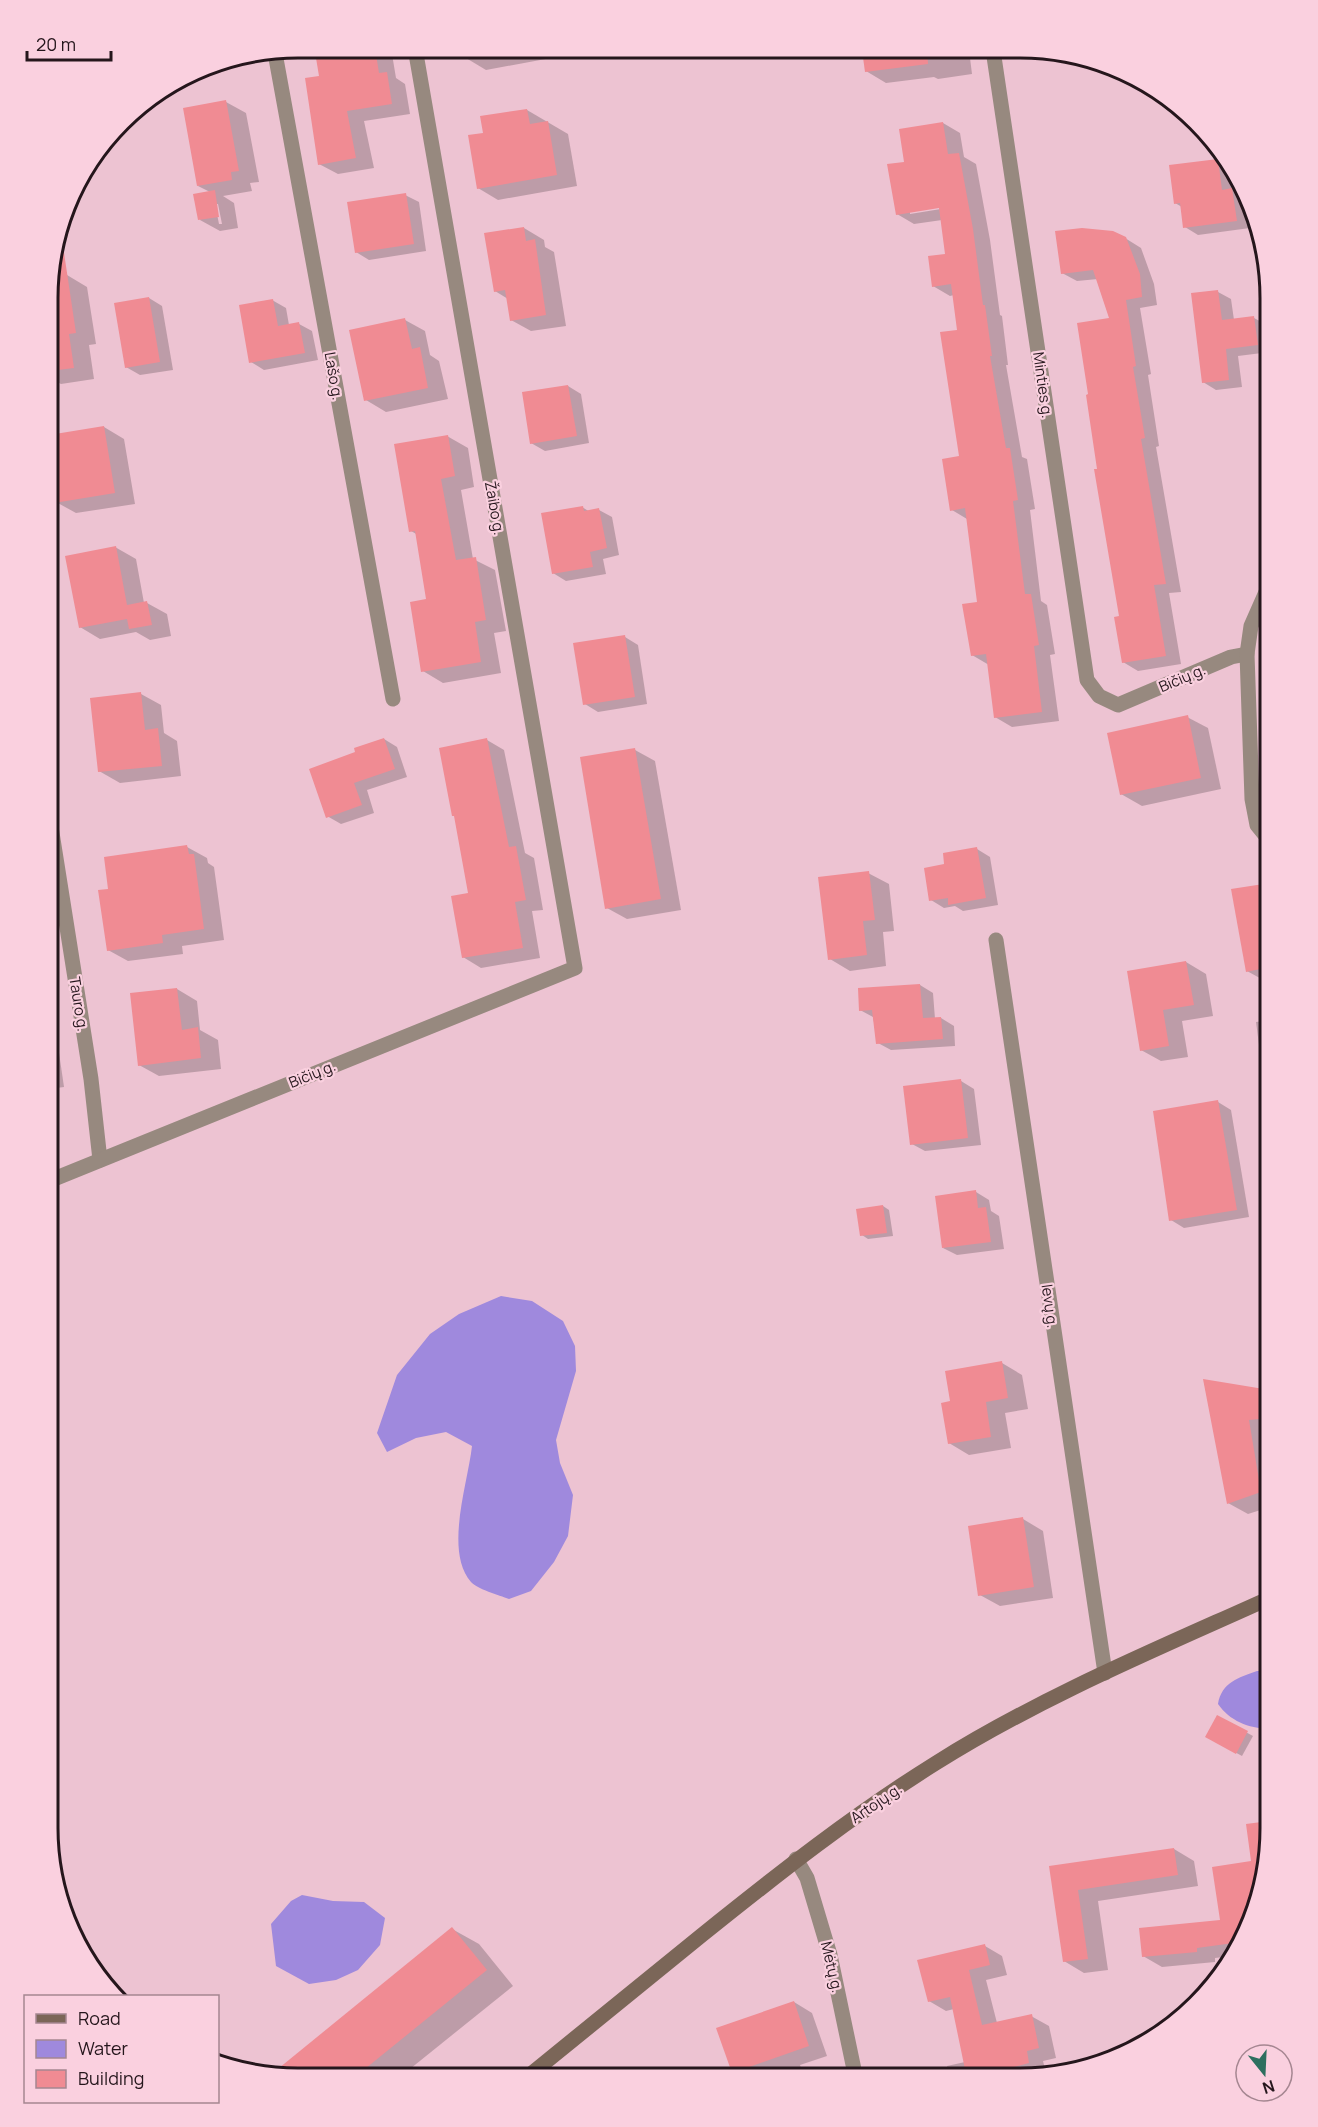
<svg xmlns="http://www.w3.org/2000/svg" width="1318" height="2127" font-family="Manrope,sans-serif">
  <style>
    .water { fill: #9f89dd }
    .shadow { fill: #0003; fill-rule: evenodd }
    .building { fill: #f08b93 }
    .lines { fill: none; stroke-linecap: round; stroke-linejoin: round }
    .street { stroke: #97897f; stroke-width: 15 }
    .secondary { stroke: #7b6658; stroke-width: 15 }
    .labels { text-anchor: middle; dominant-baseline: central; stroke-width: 4.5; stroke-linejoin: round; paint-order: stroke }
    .street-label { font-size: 15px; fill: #25161c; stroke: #fad0df }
    .rim { fill: none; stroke: #25161c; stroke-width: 3 }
  </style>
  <rect width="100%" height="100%" fill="#edc3d2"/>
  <g class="water">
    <path d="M1270 650V759C1258 731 1262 679 1270 650Z"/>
    <path d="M501 1296 532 1301 563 1321 575 1346 576 1371 556 1440 560 1463 573 1495 568 1536 554 1562 531 1591 509 1599C499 1595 477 1589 471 1582 444 1551 468 1483 472 1446L446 1432 416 1438 387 1452 377 1433 397 1375 430 1334 459 1314Z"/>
    <path d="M1257 1671H1269V1729C1248 1728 1230 1721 1218 1704 1222 1682 1238 1678 1257 1671Z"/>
    <polygon points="302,1895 333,1901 364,1902 385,1918 380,1945 358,1970 336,1980 309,1984 276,1966 271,1924 291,1901"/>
  </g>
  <g class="shadow">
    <polygon points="328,48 391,48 396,78 405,84 410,114 364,121 374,168 338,174 319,164 321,77 329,58"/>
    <polygon points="464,48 550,49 551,58 486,70 466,58"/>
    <polygon points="863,50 969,50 972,74 938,79 934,77 886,83 866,71"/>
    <polygon points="1035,50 1052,50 1069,55 1047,57"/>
    <path d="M226 102 246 113 259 182 250 183 252 191 223 196 234 203 238 228 220 231 200 220 210 192 198 186ZM215 204H218L222 224H219Z"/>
    <polygon points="527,110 568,134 577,186 498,200 478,188 485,134"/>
    <path d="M943 123 960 133 964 157 976 164 990 240 1000 315 1002 316 1008 365H1006L1022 457 1027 459 1035 509 1030 510 1041 601 1047 605 1055 654 1050 655 1059 721 1012 727 995 717 989 665 972 655 979 603 967 519 952 510 961 458 958 331 954 295 950 296 933 286 946 256 942 220 914 224 897 214 906 163ZM946 205 947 208 910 214V211Z"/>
    <polygon points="1217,160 1231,168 1234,191 1245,197 1250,228 1198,235 1185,227 1182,207 1175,203"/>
    <polygon points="405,195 419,202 426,251 369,260 356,252"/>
    <polygon points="524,228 544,240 545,247 554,252 566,326 531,331 511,320 508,299 495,291"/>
    <polygon points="1125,238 1141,248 1154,284 1157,305 1140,308 1151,374 1148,375 1159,446 1156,447 1181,592 1169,593 1181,664 1138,671 1123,662 1120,617 1099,470 1090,395 1111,319 1098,279 1077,281 1062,273"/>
    <polygon points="67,275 87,287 96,344 89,345 94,379 61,384 50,378 50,278"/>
    <polygon points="1218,292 1231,299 1234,320 1254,318 1267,325 1270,352 1238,356 1242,387 1216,390 1203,382"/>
    <polygon points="149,298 162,306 173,370 140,375 126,367"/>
    <polygon points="272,300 286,308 289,325 299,324 312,331 318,360 264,370 251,362"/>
    <polygon points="405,320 425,331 430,355 439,361 448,399 386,412 366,400"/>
    <polygon points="568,386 581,394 589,443 545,451 531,443"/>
    <polygon points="104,427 124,439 135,504 76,513 56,502 50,461 61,459"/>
    <polygon points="447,436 468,448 474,487 461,490 473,559 495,570 506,631 494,633 501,673 443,683 423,671 428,600 418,535 411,531"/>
    <polygon points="582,507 590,512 599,510 612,517 619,555 603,559 606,574 566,581 553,573"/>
    <polygon points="115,547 136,559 144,603 147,603 167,614 171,636 150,640 136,632 100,639 80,627"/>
    <polygon points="625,637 638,645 647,704 598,712 585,704"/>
    <polygon points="141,694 161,705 164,733 177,741 181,776 120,783 99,771"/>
    <polygon points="1187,717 1208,728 1221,789 1142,806 1121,794"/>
    <polygon points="384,739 397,747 407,777 367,790 374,813 341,824 327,816 357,753"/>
    <polygon points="487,740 504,750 525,853 534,858 543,910 532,911 540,958 481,968 463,957 469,894 456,817"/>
    <polygon points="635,750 655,761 681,910 627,919 607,908"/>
    <polygon points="187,847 207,858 208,863 214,867 224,940 182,946 183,954 128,961 108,950 110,890"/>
    <polygon points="977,849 990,857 998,905 963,911 955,906 944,908 931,900 946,866"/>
    <polygon points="868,873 889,884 894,931 883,932 886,966 850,971 830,959"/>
    <polygon points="1270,884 1270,982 1267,982 1247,971"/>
    <polygon points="1186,962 1206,974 1213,1016 1182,1021 1188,1057 1161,1061 1141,1050"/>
    <polygon points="920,985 933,993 935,1019 941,1018 954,1026 955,1046 891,1050 878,1043 873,1017 860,1010 859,989"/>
    <polygon points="177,989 197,1001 200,1030 218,1040 221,1069 159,1076 139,1065"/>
    <polygon points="1270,1020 1270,1065 1261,1060 1256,1022"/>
    <polygon points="49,1041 58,1046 64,1087 49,1089"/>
    <polygon points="961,1081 974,1089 981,1145 925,1151 912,1144"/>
    <polygon points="1218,1102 1231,1110 1249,1217 1184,1228 1171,1220"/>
    <polygon points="976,1192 989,1200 991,1211 999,1216 1004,1249 957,1255 943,1248"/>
    <polygon points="883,1206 889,1210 893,1236 868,1239 862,1235"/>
    <polygon points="1002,1363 1022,1375 1028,1409 1005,1413 1011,1448 969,1455 949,1443 951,1402"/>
    <polygon points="1204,1381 1270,1391 1270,1507 1248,1514 1228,1503"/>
    <polygon points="1023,1519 1043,1531 1053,1598 1000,1606 980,1595"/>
    <polygon points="1218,1717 1253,1736 1242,1756 1207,1737"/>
    <polygon points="1269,1822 1269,1845 1251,1924 1233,1956 1215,1958 1215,1962 1162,1967 1143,1956 1221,1922 1253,1863 1248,1825"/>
    <polygon points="1174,1849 1194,1861 1198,1886 1098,1901 1108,1970 1084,1973 1064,1961 1051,1867"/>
    <polygon points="452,1929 479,1944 513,1986 400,2077 279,2077"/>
    <polygon points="985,1946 1002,1956 1007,1975 986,1980 997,2023 1031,2016 1049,2026 1056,2058 1043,2061 1046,2073 1020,2079 950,2079 947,2066 965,2062 954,2009 946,2011 929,2001"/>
    <polygon points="794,2002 812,2013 827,2056 800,2065 805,2078 741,2078 733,2072"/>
  </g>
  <g class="building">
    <polygon points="326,48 375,48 379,73 387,72 392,104 347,111 356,158 318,165 305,78 319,76 316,58 328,56"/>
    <polygon points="862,50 927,50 928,64 865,72"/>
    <polygon points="226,100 239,171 231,172 232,180 197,186 183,108"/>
    <polygon points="527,109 530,124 548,121 557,175 477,189 468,135 483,133 480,116"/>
    <polygon points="943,122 948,154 959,153 973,229 983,305 985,305 992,356 990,356 1006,448 1010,448 1018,500 1013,501 1025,594 1031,594 1039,645 1034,646 1042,712 994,718 986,654 971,656 962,604 977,602 965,508 950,511 942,459 959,456 940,332 957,330 951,284 932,287 928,256 945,254 939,208 896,215 887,164 904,162 899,129"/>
    <polygon points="1218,159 1222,190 1232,188 1237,221 1183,228 1180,203 1174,204 1169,165"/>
    <polygon points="215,190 219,217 198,220 193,194"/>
    <polygon points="406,193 414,244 355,253 347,202"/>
    <polygon points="524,227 526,241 535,239 546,315 510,321 505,290 494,292 484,233"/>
    <polygon points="1082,228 1113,231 1126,237 1140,274 1142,297 1126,300 1136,366 1133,367 1145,438 1141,439 1166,584 1154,585 1166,656 1122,663 1114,617 1119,616 1094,469 1097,469 1086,395 1088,394 1077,323 1109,318 1093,270 1061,274 1055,231"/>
    <polygon points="63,246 76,333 69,334 74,368 50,371 50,266 56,247"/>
    <polygon points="1218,290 1222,320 1254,316 1258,345 1226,349 1229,380 1202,383 1191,293"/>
    <polygon points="149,297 160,362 125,368 114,303"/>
    <polygon points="273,299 278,326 299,322 305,353 249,363 239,305"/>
    <polygon points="405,318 412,349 420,347 428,388 364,401 349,330"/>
    <polygon points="568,385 577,436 530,444 522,392"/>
    <polygon points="104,426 115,493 54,503 50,476 50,460 59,458 55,434"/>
    <polygon points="448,435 455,476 441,479 456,560 476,557 486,620 475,622 481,662 421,672 410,602 426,599 415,531 409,532 394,444"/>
    <polygon points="583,506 584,511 599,508 607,548 590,552 593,567 552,574 541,513"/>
    <polygon points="116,546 127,605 147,601 152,625 129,629 127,619 79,628 65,556"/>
    <polygon points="625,635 635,697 583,705 573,643"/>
    <polygon points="141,692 145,730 158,728 162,766 98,772 90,698"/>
    <polygon points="1188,715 1201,778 1120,795 1107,733"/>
    <polygon points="384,738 395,769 354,783 362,805 326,818 309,769 355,752 354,748"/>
    <polygon points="487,738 509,847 516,846 526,900 515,902 523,948 462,958 451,896 468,893 454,816 452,816 439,748"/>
    <polygon points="635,748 661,899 605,909 580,757"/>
    <polygon points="187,845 189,854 194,854 204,929 162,935 163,943 107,951 98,890 108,889 104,857"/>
    <polygon points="977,847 986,898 948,905 948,898 929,901 924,868 944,864 943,853"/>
    <polygon points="869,871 875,920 863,921 867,955 828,960 818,877"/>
    <polygon points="1270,883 1270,967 1246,972 1231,889"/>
    <polygon points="1186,961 1194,1005 1163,1010 1169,1046 1140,1051 1127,971"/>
    <polygon points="920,984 923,1018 941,1017 943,1039 876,1044 872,1010 859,1011 858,988"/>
    <polygon points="177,988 182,1030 198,1027 201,1058 138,1066 130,993"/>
    <polygon points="961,1079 968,1138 910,1145 903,1086"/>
    <polygon points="1218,1100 1237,1210 1169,1221 1153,1111"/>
    <polygon points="976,1190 978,1208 986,1207 991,1242 942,1248 935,1196"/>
    <polygon points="883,1205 887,1233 860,1236 856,1209"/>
    <polygon points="1002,1361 1008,1398 986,1402 991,1437 948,1444 941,1403 950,1401 945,1371"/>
    <polygon points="1203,1379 1270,1390 1270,1418 1249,1420 1261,1492 1227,1504"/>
    <polygon points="1023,1517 1034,1587 978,1596 968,1526"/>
    <polygon points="1217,1715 1248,1731 1236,1754 1205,1737"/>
    <polygon points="1269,1821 1269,1845 1251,1924 1241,1942 1197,1948 1197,1952 1142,1957 1139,1928 1220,1920 1212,1867 1251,1861 1246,1824"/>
    <polygon points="1174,1848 1178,1875 1078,1890 1088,1959 1063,1962 1049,1866"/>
    <polygon points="452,1927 487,1970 355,2077 268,2077"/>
    <polygon points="985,1944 990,1965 969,1970 982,2025 1032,2014 1039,2048 1027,2051 1029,2063 1014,2067 1016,2076 1003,2079 967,2079 950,1997 928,2002 917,1960"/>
    <polygon points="794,2001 809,2046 732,2073 716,2028"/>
  </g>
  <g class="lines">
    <g class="street">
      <polyline points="993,50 1087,680 1099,696 1118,705 1231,657 1247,654"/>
      <polyline points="275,53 393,699"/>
      <polyline points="49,814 91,1079 100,1160"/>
      <polyline points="1270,841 1257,825 1252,799 1247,654 1251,626 1270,583"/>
      <polyline points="996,940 1105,1673"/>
      <polyline points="49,1181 575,968 415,48"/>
      <polyline points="796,1859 807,1878 830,1955 856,2079"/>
    </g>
    <path class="secondary" d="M526 2078C585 2030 644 1982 702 1935 778 1874 854 1814 936 1763 1041 1697 1157 1649 1270 1598"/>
  </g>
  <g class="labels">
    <g class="street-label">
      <text transform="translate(334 376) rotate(80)">Lašo g.</text>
      <text transform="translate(1043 385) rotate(82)">Minties g.</text>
      <text transform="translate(495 508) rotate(80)">Žaibo g.</text>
      <text transform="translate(1182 678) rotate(-23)">Bičių g.</text>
      <text transform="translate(79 1004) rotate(81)">Tauro g.</text>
      <text transform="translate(312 1074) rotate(-22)">Bičių g.</text>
      <text transform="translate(1050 1306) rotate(82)">Ievų g.</text>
      <text transform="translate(876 1803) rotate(-34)">Artojų g.</text>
      <text transform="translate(832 1967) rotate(77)">Mėtų g.</text>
    </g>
  </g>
  <path d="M0 0H1318V2127H0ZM298 58H1020A240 240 0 0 1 1260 298V1828A240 240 0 0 1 1020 2068H298A240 240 0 0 1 58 1828V298A240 240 0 0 1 298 58Z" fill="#fad0df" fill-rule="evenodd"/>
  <path class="rim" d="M298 58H1020A240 240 0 0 1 1260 298V1828A240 240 0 0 1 1020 2068H298A240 240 0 0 1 58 1828V298A240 240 0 0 1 298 58Z"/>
  <rect x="24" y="1995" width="195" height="108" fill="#fad0df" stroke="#a58691" stroke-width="1.5"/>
  <rect x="36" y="2014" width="30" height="9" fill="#7b6658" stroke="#a58691" stroke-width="1.5"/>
  <text x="78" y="2025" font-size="18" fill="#25161c">Road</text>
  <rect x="36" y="2040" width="30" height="18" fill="#9f89dd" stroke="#a58691" stroke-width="1.5"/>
  <text x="78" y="2055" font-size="18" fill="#25161c">Water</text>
  <rect x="36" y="2070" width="30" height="18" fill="#f08b93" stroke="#a58691" stroke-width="1.5"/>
  <text x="78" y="2085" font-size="18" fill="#25161c">Building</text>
  <g transform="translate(1264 2073) rotate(162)"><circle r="28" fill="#fad0df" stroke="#a58691" stroke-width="1.5"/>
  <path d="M0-4.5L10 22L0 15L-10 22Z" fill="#2d6f5f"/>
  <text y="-9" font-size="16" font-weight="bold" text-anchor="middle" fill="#25161c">N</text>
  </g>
  <path d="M27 51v9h84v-9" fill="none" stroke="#25161c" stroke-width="3"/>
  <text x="36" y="51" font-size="18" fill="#25161c" stroke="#fad0df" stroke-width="4.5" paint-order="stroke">20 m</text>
</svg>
